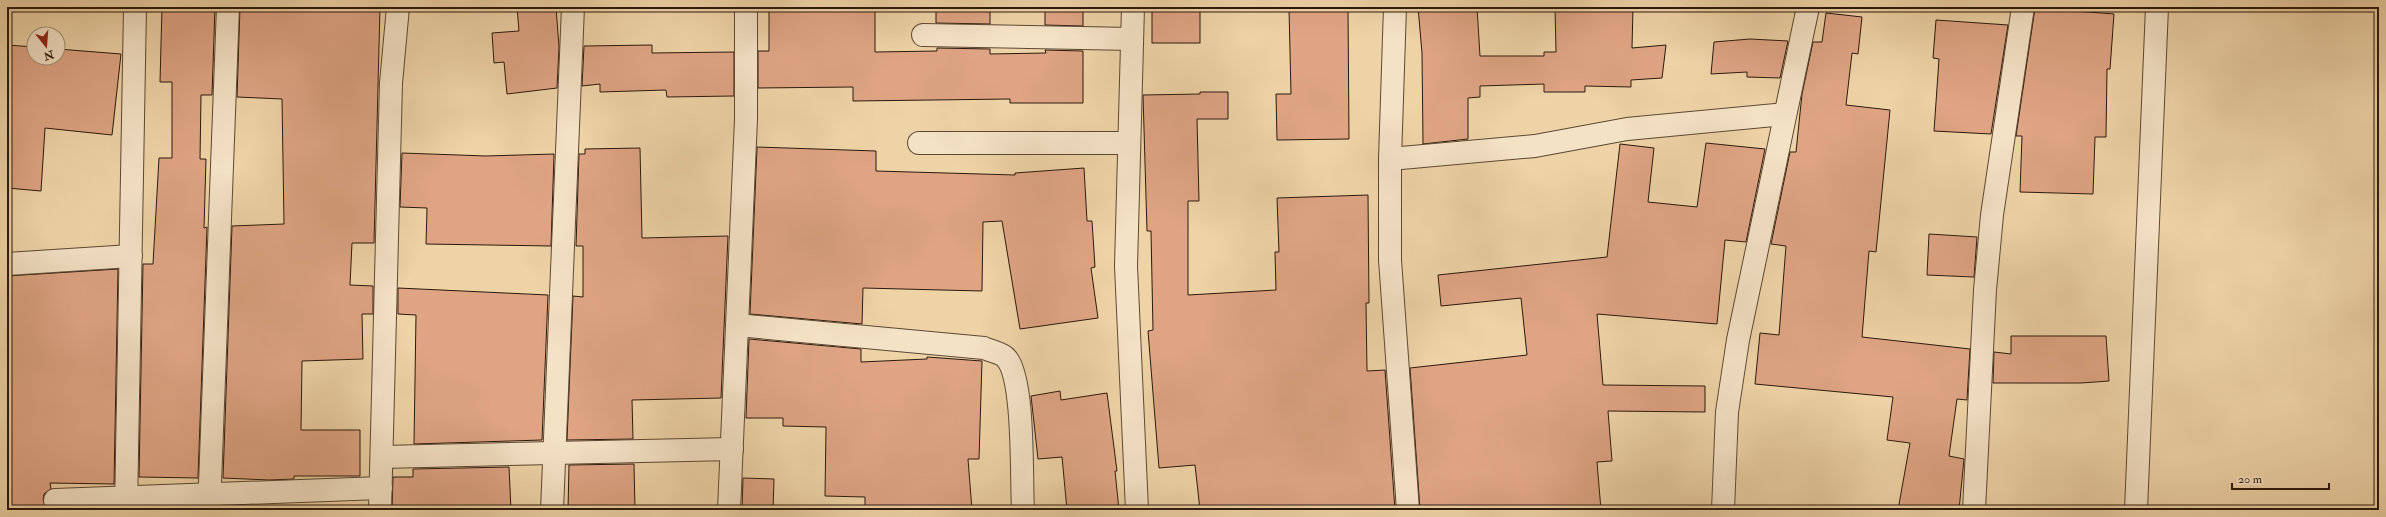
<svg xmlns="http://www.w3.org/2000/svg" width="2386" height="517" font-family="'IM FELL Double Pica',serif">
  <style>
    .building { fill: #dea484; stroke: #2b190c }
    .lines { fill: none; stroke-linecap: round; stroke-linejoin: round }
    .minor-casing { stroke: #5c4833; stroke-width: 24 }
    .minor { stroke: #f4e2c6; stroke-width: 22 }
  </style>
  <rect width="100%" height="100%" fill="#eed3a7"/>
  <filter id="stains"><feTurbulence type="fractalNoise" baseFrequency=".005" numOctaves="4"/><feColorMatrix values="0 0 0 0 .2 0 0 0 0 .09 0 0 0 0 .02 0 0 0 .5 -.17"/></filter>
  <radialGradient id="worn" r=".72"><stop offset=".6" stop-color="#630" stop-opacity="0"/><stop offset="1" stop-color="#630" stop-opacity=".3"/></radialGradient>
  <g class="building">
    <polygon points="162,7 215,7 212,95 201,95 200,159 206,159 204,228 207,227 198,478 139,477 143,264 153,264 159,158 172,158 172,82 160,82"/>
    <polygon points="240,7 380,7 374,243 352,243 350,285 373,286 373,314 362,314 363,359 302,361 301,430 360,430 360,476 294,476 294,479 269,480 223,478 232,226 284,224 282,99 237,97"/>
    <polygon points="517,7 556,7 559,47 557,88 507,94 504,62 494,63 492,33 519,31"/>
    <polygon points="936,7 990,7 990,24 936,23"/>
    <polygon points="1045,7 1083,7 1083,26 1045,25"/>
    <rect x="1152" y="7" width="48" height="36"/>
    <polygon points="1418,7 1477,7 1480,56 1544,56 1544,52 1556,52 1555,7 1633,7 1632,48 1666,45 1662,78 1631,80 1631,87 1585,86 1585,92 1544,92 1544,84 1480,86 1480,97 1468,98 1468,139 1423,144 1422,53"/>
    <polygon points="1348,8 1349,139 1277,140 1276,94 1291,94 1289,9"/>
    <polygon points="2035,8 2114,14 2110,69 2107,69 2106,137 2095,137 2093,194 2020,192 2022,136 2016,136"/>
    <polygon points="875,9 875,52 937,51 937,48 990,49 990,54 1046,53 1045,50 1083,51 1083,103 1010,103 1010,99 853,101 853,87 758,88 758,51 769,51 769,10"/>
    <polygon points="1826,13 1862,17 1858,54 1852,53 1846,105 1890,110 1876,252 1869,251 1862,337 1970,349 1967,400 1957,399 1949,456 1964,459 1959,510 1898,510 1910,443 1887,440 1893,397 1755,384 1760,333 1779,335 1786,246 1771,244 1790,152 1796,152 1802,94 1813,42 1822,42"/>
    <polygon points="1936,20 2008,25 1991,134 1934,131 1939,59 1933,58"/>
    <polygon points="1750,39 1788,41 1780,78 1747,77 1747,72 1711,74 1714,42"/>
    <polygon points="7,45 34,47 34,58 58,58 58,49 121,54 112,135 45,128 41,191 7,188"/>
    <polygon points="652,45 652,53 734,52 734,96 667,97 666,90 600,92 600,84 582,86 584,46"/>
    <polygon points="1200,92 1228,92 1228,119 1197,119 1199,201 1188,201 1188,295 1276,290 1275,252 1279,252 1277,198 1368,195 1369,303 1366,303 1367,371 1385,370 1395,510 1200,510 1195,465 1159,468 1148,331 1153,330 1151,231 1147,231 1143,95 1200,94"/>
    <polygon points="1706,143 1765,149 1746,242 1725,240 1717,324 1597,314 1603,385 1705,386 1705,412 1608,411 1612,461 1597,462 1601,510 1420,510 1410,368 1527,355 1521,298 1441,306 1438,275 1607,257 1620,144 1654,148 1648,202 1697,207"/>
    <polygon points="757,147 876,151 876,171 1015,175 1015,173 1084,168 1087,221 1092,221 1095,267 1091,268 1098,318 1020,329 1002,221 983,222 982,291 863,288 862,324 750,314"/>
    <polygon points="640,148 642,238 728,236 721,398 632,400 633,439 567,440 573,296 583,297 583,246 576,246 579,154 585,154 585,149"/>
    <polygon points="402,153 486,156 554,154 551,246 426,244 427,208 400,207"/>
    <polygon points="1929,234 1977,237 1974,277 1927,275"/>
    <polygon points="118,269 114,484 50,483 51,489 44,494 43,500 48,510 7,510 7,276"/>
    <polygon points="398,288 548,295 542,440 414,444 416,315 398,314"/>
    <polygon points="2011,336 2106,336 2109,381 2081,383 1993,383 1994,352 2011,354"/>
    <polygon points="749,339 861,349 861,362 927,359 927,357 982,361 979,459 968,459 972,510 865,510 865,497 825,496 826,427 783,426 783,418 746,418"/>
    <polygon points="1060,391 1061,400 1107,393 1117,471 1115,471 1119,510 1067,510 1062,457 1038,459 1031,396"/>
    <polygon points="634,464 635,510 568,510 569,465"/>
    <polygon points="509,467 511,510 392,510 393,477 413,477 413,469"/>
    <polygon points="743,478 774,479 773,510 742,510"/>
  </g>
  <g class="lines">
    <defs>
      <g id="minor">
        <polyline points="1133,7 1126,266 1137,510"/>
        <polyline points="1395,7 1390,159 1390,260 1408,510"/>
        <polyline points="923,35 1132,39"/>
        <polyline points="919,143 1128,143"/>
        <polyline points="1390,159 1535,146 1627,129 1785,114"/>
        <polyline points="7,264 131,256"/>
        <path d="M737 325 984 348C990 351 1002 353 1006 358 1025 378 1021 479 1023 510"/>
        <polyline points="382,457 732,449"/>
        <polyline points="55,500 381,488"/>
        <polyline points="126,510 135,7"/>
        <polyline points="209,510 228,7"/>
        <polyline points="380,510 391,83 398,7"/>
        <polyline points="552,510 573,7"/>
        <polyline points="729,510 746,119 746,7"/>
        <polyline points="1723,510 1727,412 1738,340 1808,7"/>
        <polyline points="1974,510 1985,290 1992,215 2023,7"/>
        <polyline points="2136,510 2157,7"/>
      </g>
    </defs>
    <use href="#minor" class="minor-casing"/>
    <use href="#minor" class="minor"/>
  </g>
  <rect width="2386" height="517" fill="none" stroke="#eed3a7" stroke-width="24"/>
  <rect x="8" y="8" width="2370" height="501" fill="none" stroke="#2b190c" stroke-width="2"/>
  <rect x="12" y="12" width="2362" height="493" fill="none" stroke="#2b190c"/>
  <g transform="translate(46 46) rotate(163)"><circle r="19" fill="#f4e2c6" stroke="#a4927c"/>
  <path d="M0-3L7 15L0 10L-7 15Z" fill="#8f2418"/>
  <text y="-6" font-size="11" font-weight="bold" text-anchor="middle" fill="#2b190c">N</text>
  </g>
  <path d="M2232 483v6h97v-6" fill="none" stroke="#2b190c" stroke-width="2"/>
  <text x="2238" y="483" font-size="12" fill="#2b190c" stroke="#f4e2c6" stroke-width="3" paint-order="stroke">20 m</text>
  <rect width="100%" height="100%" filter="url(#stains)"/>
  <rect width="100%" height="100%" fill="url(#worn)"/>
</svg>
